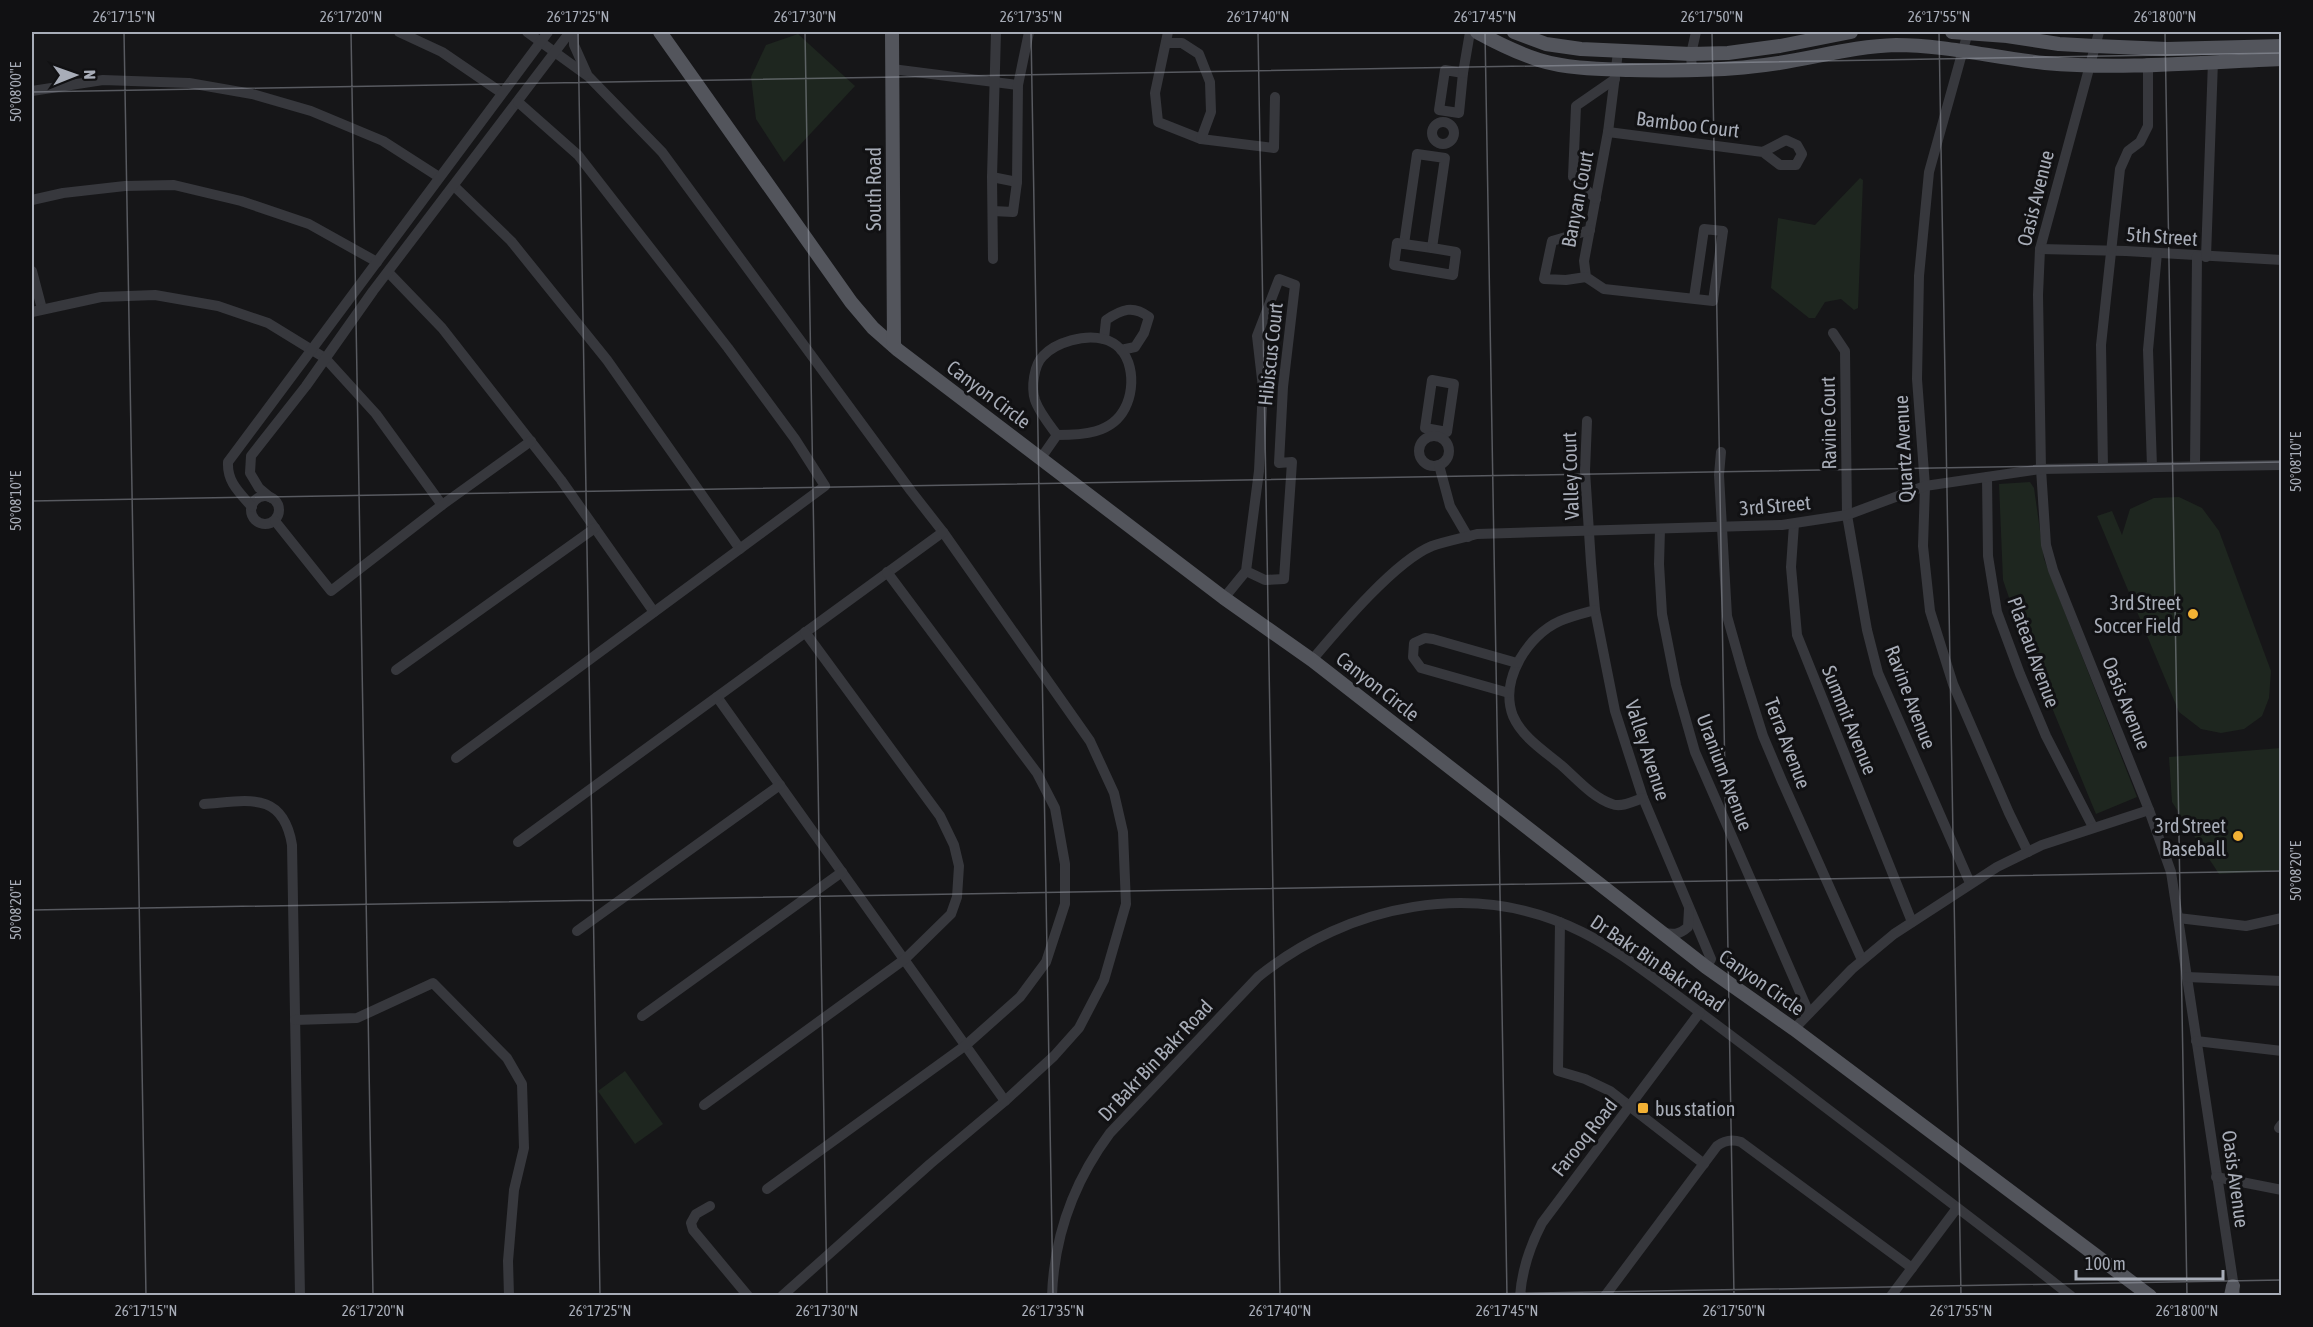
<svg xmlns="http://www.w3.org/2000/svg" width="2313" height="1327" font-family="'Asap Condensed',sans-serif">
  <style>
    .green { fill: #1e261f }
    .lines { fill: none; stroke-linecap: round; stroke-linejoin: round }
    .minor { stroke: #37383d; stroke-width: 10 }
    .major { stroke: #53555c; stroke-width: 14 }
    .ticks { fill: none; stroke: #a8adb8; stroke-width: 1.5; stroke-opacity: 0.45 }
    .poi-dot { fill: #f2b134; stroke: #111113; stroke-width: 2 }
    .labels { text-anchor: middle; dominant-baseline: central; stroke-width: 6; stroke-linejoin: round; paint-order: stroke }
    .street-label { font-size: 20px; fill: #a8adb8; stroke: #111113 }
    .poi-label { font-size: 20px; fill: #a8adb8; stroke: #111113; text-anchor: end }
    .neatline { fill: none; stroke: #a8adb8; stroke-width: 2 }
    .ticks-label { font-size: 15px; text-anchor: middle; fill: #a8adb8 }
  </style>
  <rect width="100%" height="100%" fill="#161618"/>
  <g class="green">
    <polygon points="798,34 855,86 784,162 756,119 751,77 766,45"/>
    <polygon points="1860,178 1863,180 1858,308 1854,310 1841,299 1825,302 1815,318 1809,318 1771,288 1778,218 1815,225"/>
    <polygon points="2030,482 2034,488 2044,559 2137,797 2096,814 2021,633 2003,580 1999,484"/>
    <polygon points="2179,497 2202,508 2219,531 2271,671 2269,698 2262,716 2244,729 2221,733 2201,729 2179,712 2097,516 2112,511 2122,535 2130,509 2154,498"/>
    <polygon points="2281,748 2281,870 2219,874 2172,802 2169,757"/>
    <polygon points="625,1071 663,1124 635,1144 598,1091"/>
  </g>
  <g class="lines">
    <g class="minor">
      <polyline points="399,32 442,52 502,93"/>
      <polyline points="527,32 589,77 662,152 911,491 943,532 1090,741 1114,793 1123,832 1126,904 1104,980 1079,1028 1054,1056 1005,1101 930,1164 782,1296"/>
      <polyline points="574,32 574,45 587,74"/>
      <polyline points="1168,32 1155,93 1158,122 1201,139 1274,148 1275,97"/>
      <polyline points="1968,32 1929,172 1919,276 1917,379 1925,486 1923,546 1930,611 1953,684 2009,813 2028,852"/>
      <polyline points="2099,32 2040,249 2038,295 2041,469 2046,545 2053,570 2149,810 2171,872 2235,1294"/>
      <polyline points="1166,43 1182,43 1199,54 1210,82 1211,112 1201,139"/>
      <polyline points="1618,52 1608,132 1584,261 1586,277 1604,289 1713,301 1723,231 1704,229 1694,298"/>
      <polyline points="892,69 1018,85"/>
      <polygon points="1445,70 1463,73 1459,113 1439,110"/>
      <polyline points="1692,71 1691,54 1696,32"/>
      <polyline points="1463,73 1470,32"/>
      <polyline points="32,91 103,80 189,83 252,94 311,111 383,141 439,177"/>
      <circle cx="1443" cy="133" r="11"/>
      <polyline points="1608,132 1763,152 1780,165 1796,165 1802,154 1797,145 1786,140 1763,152"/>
      <polygon points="1417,154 1445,158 1432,248 1404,244"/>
      <polyline points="992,177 1017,182"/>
      <polyline points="454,186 511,241 607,360 740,549"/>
      <polyline points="1596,199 1573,177 1576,106 1615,79"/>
      <polyline points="32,200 63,193 125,186 174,185 241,201 309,224 377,262"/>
      <polyline points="993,211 1013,212 1017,182 1018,85 1029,32"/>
      <polyline points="1404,244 1397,243 1394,265 1453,275 1456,252 1432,248"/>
      <polyline points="2040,249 2126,251 2282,260"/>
      <polyline points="2206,257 2213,61"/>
      <polyline points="993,259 992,177 996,32"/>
      <polyline points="32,271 42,309"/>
      <polyline points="388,272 442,328 561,480 654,612"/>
      <polyline points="1586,277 1566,280 1544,279 1552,241 1590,230"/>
      <polyline points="32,312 101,297 155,295 218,306 268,323 325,358 376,414 442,505"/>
      <polyline points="1833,333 1845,351 1847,515 1867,630 1878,673 1970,883"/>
      <path d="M1104 339 1106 320C1122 309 1133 305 1149 317L1144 333 1135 347 1121 350"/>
      <polygon points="1432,380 1454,384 1447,432 1425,428"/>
      <polyline points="1587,421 1585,471 1591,563 1595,610 1615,711 1643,798 1711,959 1706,967"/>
      <circle cx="1434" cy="451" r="15"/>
      <polyline points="1721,452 1719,475 1727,616 1742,669 1763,736 1782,781 1862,960"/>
      <path d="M1041 458 1057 435C1082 435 1112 434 1125 408 1137 385 1133 346 1103 339 1085 334 1056 342 1043 356 1034 365 1031 387 1035 400 1039 412 1049 424 1057 435"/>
      <polyline points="1439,465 1450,506 1468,537"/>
      <polyline points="2195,466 2197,256"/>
      <polyline points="2152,467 2148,350 2157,253"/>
      <polyline points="2103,468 2101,345 2120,169 2128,151 2140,142 2148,126 2148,63"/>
      <polyline points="1987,477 1988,556 1997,612 2020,674 2046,736 2093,827"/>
      <circle cx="265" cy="510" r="14"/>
      <polyline points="271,498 259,488 250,473 251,456 306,386 373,291 570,32"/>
      <path d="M252 507C239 492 227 482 228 462L548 32"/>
      <polyline points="275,521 331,591 442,505 531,441"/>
      <polyline points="1794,524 1791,567 1797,635 1912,922"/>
      <polyline points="1660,529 1659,564 1662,614 1676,685 1695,752 1809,1013"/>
      <polyline points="1224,598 1246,571 1265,580 1284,579 1292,462 1279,463 1283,387 1295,285 1279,279 1257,336 1263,388 1259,471 1246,571"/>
      <path d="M1595 610C1584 613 1571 616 1560 621 1528 635 1499 680 1513 716 1522 737 1544 751 1561 765 1576 778 1593 798 1612 804 1621 808 1634 801 1643 798"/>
      <path d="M1312 660C1339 628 1395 561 1432 546 1446 541 1462 538 1477 534L1782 525 1847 515 1925 486 2041 469 2282 465"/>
      <polyline points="396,670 595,528"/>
      <polyline points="1509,693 1421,668 1413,657 1414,643 1425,638 1433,639 1517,663"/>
      <polyline points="717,697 1005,1101"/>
      <polyline points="456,758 825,486 795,439 728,348 578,155 518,102"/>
      <path d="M204 804C247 801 283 790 292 845L300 1296"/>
      <polyline points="518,842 943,532"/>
      <polyline points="2178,918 2246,926 2282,918"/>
      <polyline points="1560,922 1558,1071 1585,1079 1610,1091 1704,1164"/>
      <polyline points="577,931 780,785"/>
      <path d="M1662 932C1673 935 1679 935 1688 927L1689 909"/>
      <polyline points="2187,977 2282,981"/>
      <polyline points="642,1016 842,872"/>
      <polyline points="295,1020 357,1018 433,983 507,1058 522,1084 524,1148 514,1190 508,1261 509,1296"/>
      <polyline points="1794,1029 1852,969 1894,934 1997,867 2042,845 2149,810"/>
      <polyline points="2196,1041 2282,1051"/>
      <polyline points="704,1105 905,959 951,914 957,897 959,866 954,845 940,816 805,632"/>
      <polyline points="2279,1128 2282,1124"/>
      <polyline points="2216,1177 2282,1190"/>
      <polyline points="767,1189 966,1045 1020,997 1046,962 1065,904 1065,864 1055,808 1037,773 887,572"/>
      <polyline points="710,1206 696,1214 691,1223 693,1230 748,1296"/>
      <path d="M1052 1296C1054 1236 1075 1180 1110 1133L1258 977C1348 904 1475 878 1582 932 1614 948 1644 971 1674 993 1717 1025 1761 1058 1804 1091 1893 1159 1983 1226 2071 1296"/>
      <path d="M1520 1296C1522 1269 1530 1246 1542 1223L1700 1012"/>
      <path d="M1605 1296 1717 1146C1725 1140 1732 1139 1741 1142L1912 1268"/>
      <polyline points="1891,1296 1957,1208"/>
    </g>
    <g class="major">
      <polyline points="660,32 851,302 873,328 898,350 1224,598 1312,660 1706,967 1794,1029 2150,1296"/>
      <polyline points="892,32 894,346"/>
      <path d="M1477 32C1497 43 1518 53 1539 60 1568 69 1600 69 1630 70 1680 71 1729 71 1779 63 1818 57 1856 46 1896 45 1946 45 1995 58 2045 63 2121 70 2205 62 2282 59"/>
      <polyline points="1514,32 1546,44 1581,49 1691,54 1728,53 1780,46 1851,32"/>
      <polyline points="1952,32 2007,36 2059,44 2095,46 2167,49 2282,46"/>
      <polyline points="2231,1296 2233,1286"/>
    </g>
  </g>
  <path class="ticks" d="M124 32 146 1296M351 32 373 1296M578 32 600 1296M805 32 827 1296M1031 32 1053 1296M1258 32 1280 1296M1485 32 1507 1296M1712 32 1734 1296M1939 32 1961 1296M2165 32 2187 1296M32 92 2282 53M32 501 2282 462M32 910 2282 871M1375 1296 2282 1280"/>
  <g class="poi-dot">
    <circle cx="2193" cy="614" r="6"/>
    <circle cx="2238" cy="836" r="6"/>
    <rect x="1637" y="1102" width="12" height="12" rx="3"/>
  </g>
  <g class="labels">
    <g class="street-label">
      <text transform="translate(1688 124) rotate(7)">Bamboo Court</text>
      <text transform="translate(873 189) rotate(-90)">South Road</text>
      <text transform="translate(2035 198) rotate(-76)">Oasis Avenue</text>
      <text transform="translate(1577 199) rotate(-79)">Banyan Court</text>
      <text transform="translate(2162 236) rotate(4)">5th Street</text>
      <text transform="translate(1270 354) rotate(-84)">Hibiscus Court</text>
      <text transform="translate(989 394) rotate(37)">Canyon Circle</text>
      <text transform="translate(1828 423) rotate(-91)">Ravine Court</text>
      <text transform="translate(1903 449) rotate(-93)">Quartz Avenue</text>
      <text transform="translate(1570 476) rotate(-92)">Valley Court</text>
      <text transform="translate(1775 505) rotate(-5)">3rd Street</text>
      <text transform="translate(2034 652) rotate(70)">Plateau Avenue</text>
      <text transform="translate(1378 686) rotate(38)">Canyon Circle</text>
      <text transform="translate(1911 697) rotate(69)">Ravine Avenue</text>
      <text transform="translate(2127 703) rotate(68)">Oasis Avenue</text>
      <text transform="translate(1850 720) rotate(68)">Summit Avenue</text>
      <text transform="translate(1788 743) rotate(69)">Terra Avenue</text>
      <text transform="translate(1648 750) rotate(72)">Valley Avenue</text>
      <text transform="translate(1725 772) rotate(69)">Uranium Avenue</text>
      <text transform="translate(1658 963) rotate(34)">Dr Bakr Bin Bakr Road</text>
      <text transform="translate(1762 982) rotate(35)">Canyon Circle</text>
      <text transform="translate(1155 1060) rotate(-47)">Dr Bakr Bin Bakr Road</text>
      <text transform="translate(1584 1137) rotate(-52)">Farooq Road</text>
      <text transform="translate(2236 1179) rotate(82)">Oasis Avenue</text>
    </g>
    <g class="poi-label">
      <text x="2181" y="602">3rd Street<tspan x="2181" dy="23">Soccer Field</tspan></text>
      <text x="2226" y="825">3rd Street<tspan x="2226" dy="23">Baseball</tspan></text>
      <text x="1655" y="1108" text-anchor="start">bus station</text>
    </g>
  </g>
  <rect width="2313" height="1327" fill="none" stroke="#111113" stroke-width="66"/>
  <g transform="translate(75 75) rotate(89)" stroke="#111113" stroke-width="4.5" paint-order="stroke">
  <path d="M0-4.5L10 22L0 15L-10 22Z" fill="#a8adb8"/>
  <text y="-9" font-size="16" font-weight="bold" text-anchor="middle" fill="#a8adb8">N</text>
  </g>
  <path d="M2076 1270v9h147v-9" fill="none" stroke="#a8adb8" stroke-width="3"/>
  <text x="2085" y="1270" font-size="18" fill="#a8adb8" stroke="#111113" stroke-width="4.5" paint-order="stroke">100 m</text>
  <rect x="33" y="33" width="2247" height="1261" class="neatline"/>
  <g class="ticks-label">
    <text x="124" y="22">26°17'15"N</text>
    <text x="351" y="22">26°17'20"N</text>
    <text x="578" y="22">26°17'25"N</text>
    <text x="805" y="22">26°17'30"N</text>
    <text x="1031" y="22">26°17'35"N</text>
    <text x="1258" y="22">26°17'40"N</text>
    <text x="1485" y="22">26°17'45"N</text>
    <text x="1712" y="22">26°17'50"N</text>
    <text x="1939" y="22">26°17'55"N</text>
    <text x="2165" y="22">26°18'00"N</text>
    <text transform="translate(16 92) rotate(-90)" y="5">50°08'00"E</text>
    <text transform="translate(2296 462) rotate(-90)" y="5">50°08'10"E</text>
    <text transform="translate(16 501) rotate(-90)" y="5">50°08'10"E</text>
    <text transform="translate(2296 871) rotate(-90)" y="5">50°08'20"E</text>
    <text transform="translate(16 910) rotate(-90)" y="5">50°08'20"E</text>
    <text x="146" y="1316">26°17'15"N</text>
    <text x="373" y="1316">26°17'20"N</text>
    <text x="600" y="1316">26°17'25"N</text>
    <text x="827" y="1316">26°17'30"N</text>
    <text x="1053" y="1316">26°17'35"N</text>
    <text x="1280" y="1316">26°17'40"N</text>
    <text x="1507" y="1316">26°17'45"N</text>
    <text x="1734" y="1316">26°17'50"N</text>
    <text x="1961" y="1316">26°17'55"N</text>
    <text x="2187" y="1316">26°18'00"N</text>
  </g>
</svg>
